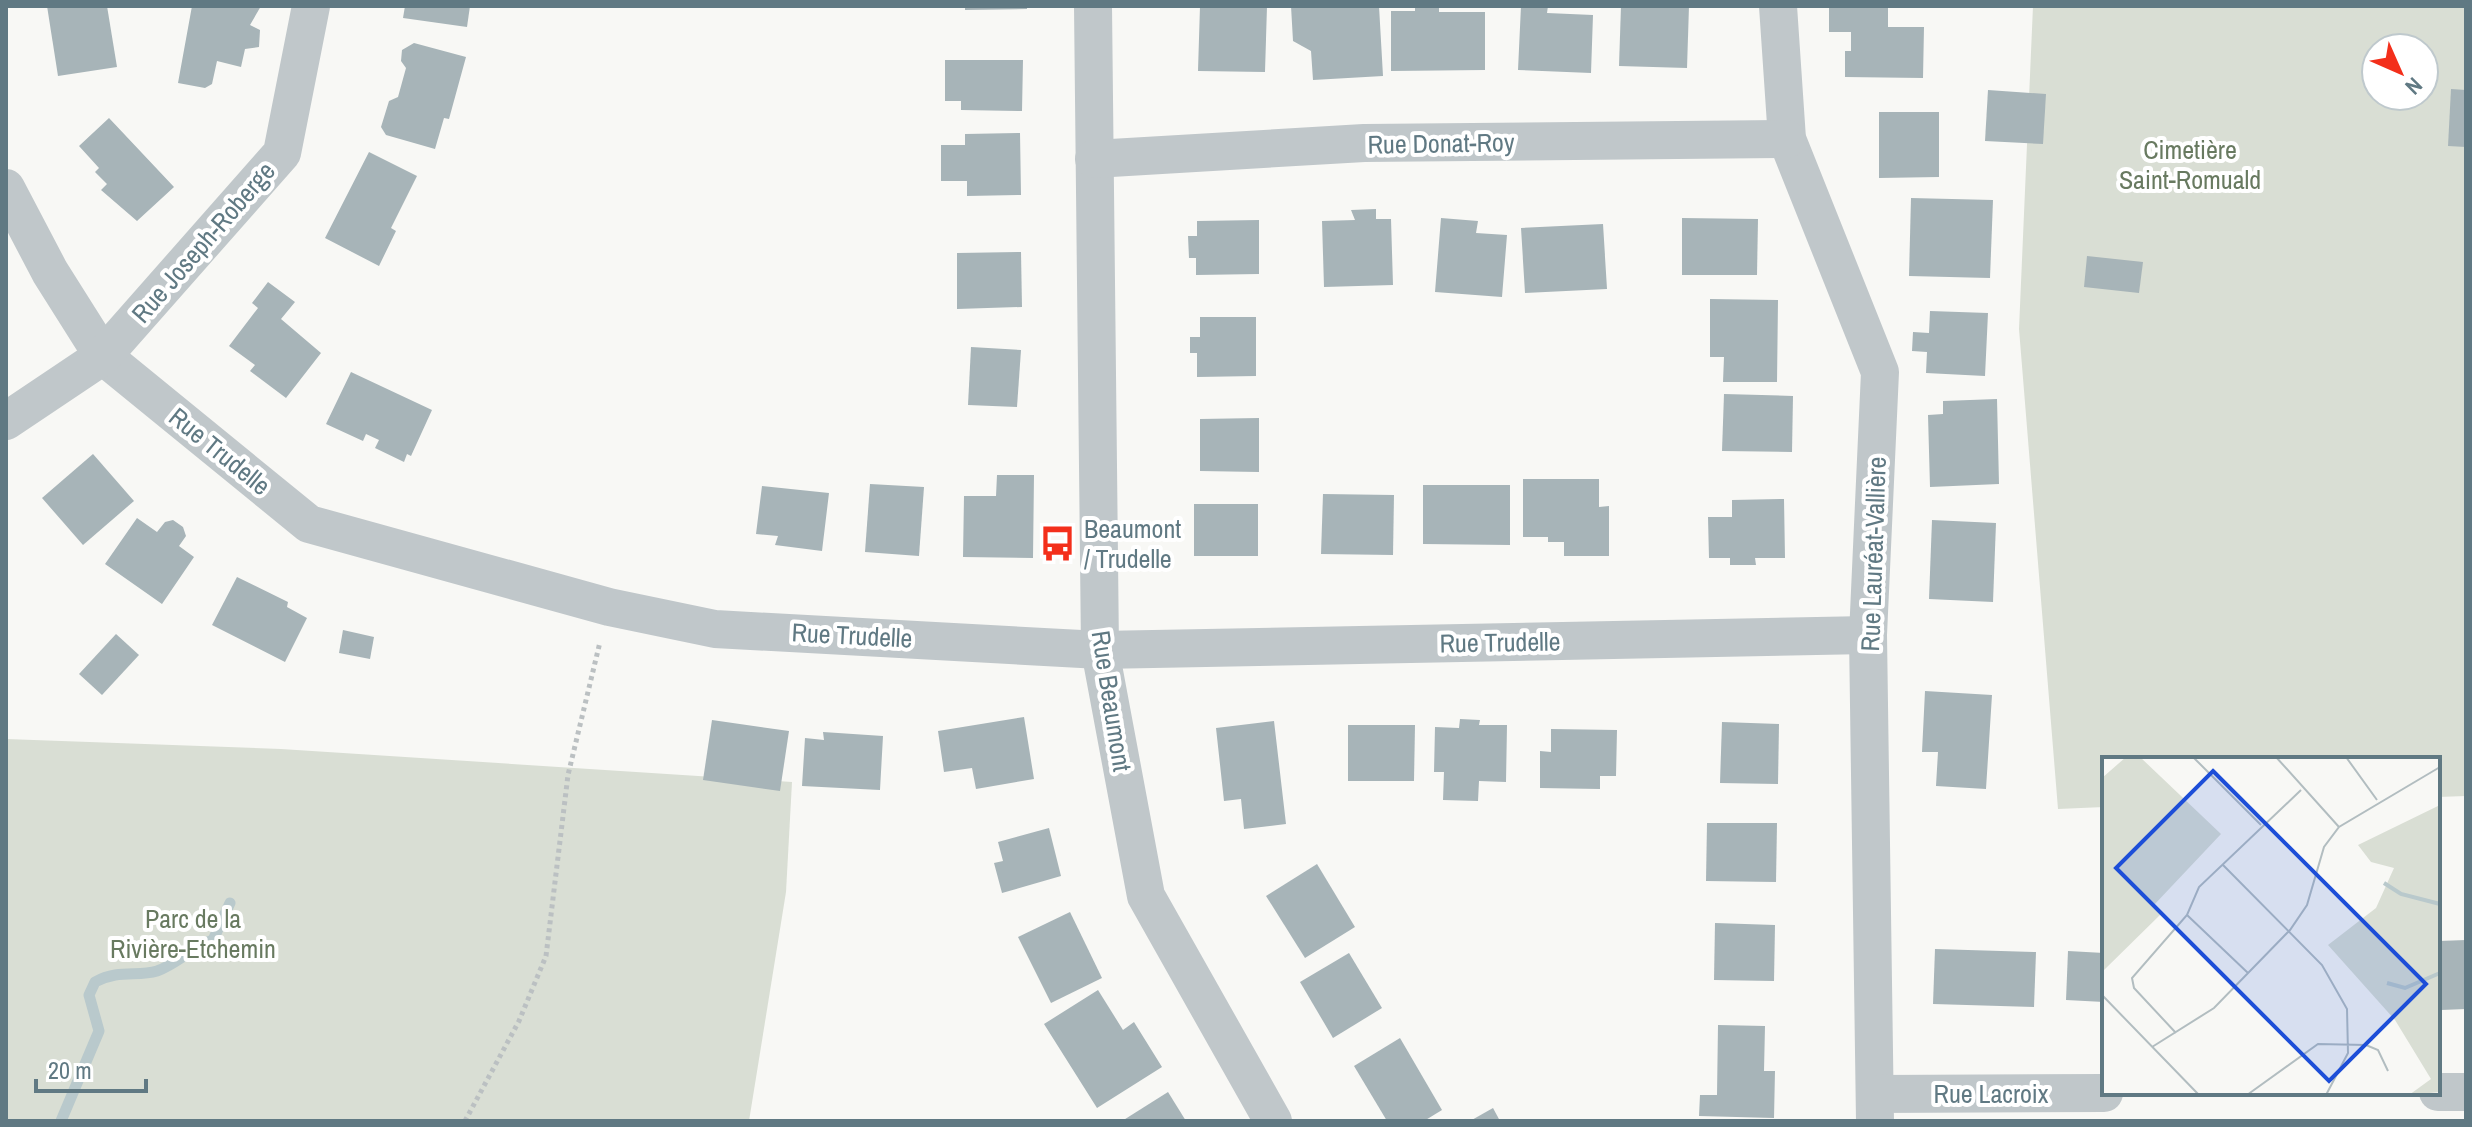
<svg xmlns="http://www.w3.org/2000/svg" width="2472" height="1127" font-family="'Archivo Narrow',sans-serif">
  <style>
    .green { fill: #d9ded4; fill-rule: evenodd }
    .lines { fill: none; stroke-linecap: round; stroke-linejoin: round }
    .stream { stroke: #b9c9cc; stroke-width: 11 }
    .building { fill: #a7b4b8 }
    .path { stroke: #bbc0c2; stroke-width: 5; stroke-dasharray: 4 4; stroke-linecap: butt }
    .minor { stroke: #c0c7ca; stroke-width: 38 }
    .labels { text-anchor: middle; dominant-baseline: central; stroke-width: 8; stroke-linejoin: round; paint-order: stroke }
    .street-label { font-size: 26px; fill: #607983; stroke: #fff }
    .park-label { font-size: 26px; fill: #687a60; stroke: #fff }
    .poi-label { font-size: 26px; fill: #607983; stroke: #fff; text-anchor: start }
    .inset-river { fill: none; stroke: #b9c9cc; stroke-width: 4 }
    .inset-road { fill: none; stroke: #b2bdc0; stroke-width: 2 }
    .view { fill: #1d4ed8; fill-opacity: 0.15; stroke: #1d4ed8; stroke-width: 4 }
    .inset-edge { fill: none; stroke: #607983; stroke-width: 4 }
  </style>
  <rect width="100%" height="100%" fill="#f8f8f5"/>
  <g class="green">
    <path d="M2033 6H2466V796L2438 797V759H2104V807L2058 809 2019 329ZM2376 48H2424V96H2376Z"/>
    <polygon points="6,739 281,749 792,782 786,892 749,1121 6,1121"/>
  </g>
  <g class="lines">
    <path class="stream" d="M61 1121 99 1031 89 995 95 982C119 969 137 977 157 971 177 964 192 947 213 940L230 903"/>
  </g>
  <g class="building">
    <polygon points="47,6 107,6 117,67 58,76"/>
    <polygon points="192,6 261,6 250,25 260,30 259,47 245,49 241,67 217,61 212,84 205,88 178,83"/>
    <polygon points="405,6 470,6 467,27 403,18"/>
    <polygon points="965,6 1027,6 1027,9 965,10"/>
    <polygon points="1200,6 1267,6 1265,72 1198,71"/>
    <polygon points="1291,6 1379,6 1383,76 1313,80 1311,51 1293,41"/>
    <polygon points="1415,6 1439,6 1439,12 1485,12 1485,70 1391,71 1391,11 1415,11"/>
    <polygon points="1521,6 1548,6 1547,13 1593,15 1591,73 1518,70"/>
    <polygon points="1621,6 1689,6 1687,68 1619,66"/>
    <polygon points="1829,6 1888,6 1888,27 1924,27 1923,78 1845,77 1845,51 1851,51 1851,32 1829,32"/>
    <polygon points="414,43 466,57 449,119 444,118 435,149 386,135 381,127 389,101 398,97 406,68 401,61 402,50"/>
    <polygon points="945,60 1023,60 1022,111 961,110 961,101 945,101"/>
    <polygon points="2451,89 2466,90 2466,147 2448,146"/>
    <polygon points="1988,90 2046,94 2043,144 1985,141"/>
    <polygon points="1879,112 1939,112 1939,177 1879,178"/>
    <polygon points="109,118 174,187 137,221 101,190 107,184 95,172 99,168 79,146"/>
    <polygon points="1020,133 1021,195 967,196 967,181 941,181 941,145 965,145 965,134"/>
    <polygon points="369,152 417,176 391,228 396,231 379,266 325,238"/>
    <polygon points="1911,198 1993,200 1990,278 1909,276"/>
    <polygon points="1376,209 1376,219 1391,219 1393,285 1324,287 1322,221 1355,220 1351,210"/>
    <polygon points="1441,218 1478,221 1476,233 1507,235 1502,297 1435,292"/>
    <polygon points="1682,218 1758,219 1757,275 1682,275"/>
    <polygon points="1259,220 1259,274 1196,275 1196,258 1189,258 1188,236 1197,236 1197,221"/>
    <polygon points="1603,224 1607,289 1525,293 1521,228"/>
    <polygon points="1021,252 1022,307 957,309 957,253"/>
    <polygon points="2087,256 2143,262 2139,293 2084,287"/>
    <polygon points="268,282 295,302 281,319 321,353 286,398 250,371 255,365 229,346 258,308 252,303"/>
    <polygon points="1710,299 1778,300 1777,382 1723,382 1724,357 1710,357"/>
    <polygon points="1930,311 1988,313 1985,376 1926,373 1927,352 1912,351 1913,332 1929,333"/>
    <polygon points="1200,317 1256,317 1256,376 1197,377 1197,353 1190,353 1190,337 1200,337"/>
    <polygon points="971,347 1021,350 1017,407 968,405"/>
    <polygon points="351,372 432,410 411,456 407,454 404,462 375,448 379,440 366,434 363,441 326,424"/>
    <polygon points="1724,394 1793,396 1792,452 1722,451"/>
    <polygon points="1997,399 1999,484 1930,487 1928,415 1943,414 1943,401"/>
    <polygon points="1259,418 1259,472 1200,471 1200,419"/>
    <polygon points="93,454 134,501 83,545 42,498"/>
    <polygon points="997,475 1034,475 1033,558 963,557 964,496 996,496"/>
    <polygon points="1523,479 1599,479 1599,507 1609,506 1609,556 1564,556 1564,542 1548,542 1548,537 1523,537"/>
    <polygon points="870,484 924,487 919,556 865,552"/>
    <polygon points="1423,485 1510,485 1510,545 1423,544"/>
    <polygon points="762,486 829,493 822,551 775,545 778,536 756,534"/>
    <polygon points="1323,494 1394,495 1393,555 1321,554"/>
    <polygon points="1784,499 1785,558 1755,558 1756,565 1730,565 1730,558 1709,558 1708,517 1732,517 1732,500"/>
    <rect x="1194" y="504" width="64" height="52"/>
    <polygon points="137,518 157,532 165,522 173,520 183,527 186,536 179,546 194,557 162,604 105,564"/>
    <polygon points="1932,520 1996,523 1993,602 1929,599"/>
    <polygon points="237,577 288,602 287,607 307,618 285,662 212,625"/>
    <polygon points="343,630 374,637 370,659 339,653"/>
    <polygon points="116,634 139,655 102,695 79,674"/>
    <polygon points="1925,691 1992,695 1986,789 1936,786 1938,752 1922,752"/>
    <polygon points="1024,717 1034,779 976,789 972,768 944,772 938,731"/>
    <polygon points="1460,719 1480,720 1479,725 1507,725 1506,782 1479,781 1478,801 1443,800 1444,772 1434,772 1435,727 1459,728"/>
    <polygon points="712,720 789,731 780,791 703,780"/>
    <polygon points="1274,721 1286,824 1244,829 1241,799 1224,801 1216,728"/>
    <polygon points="1722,722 1779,724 1778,784 1720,783"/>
    <polygon points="1348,725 1415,725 1414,781 1348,781"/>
    <polygon points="1551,729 1617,730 1616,776 1600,776 1600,789 1540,788 1540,751 1551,752"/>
    <polygon points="823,732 883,736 880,790 802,786 805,738 824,740"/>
    <polygon points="1707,823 1777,823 1776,882 1706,881"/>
    <polygon points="1049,828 1061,876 1002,893 994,863 1003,861 998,842"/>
    <polygon points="1317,864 1355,927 1305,958 1266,896"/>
    <polygon points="1070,912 1102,978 1051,1003 1018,937"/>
    <polygon points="1715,923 1775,925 1774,981 1714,980"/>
    <polygon points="2466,940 2466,1009 2441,1010 2439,941"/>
    <polygon points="1935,949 2036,952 2034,1007 1933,1004"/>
    <polygon points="2068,951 2104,953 2104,1002 2066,1000"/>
    <polygon points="1349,953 1382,1008 1333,1038 1300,982"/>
    <polygon points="1098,990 1123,1030 1134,1022 1162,1067 1097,1108 1044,1024"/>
    <polygon points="1718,1025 1765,1026 1764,1071 1775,1071 1774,1118 1699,1116 1700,1095 1717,1095"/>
    <polygon points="1400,1038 1442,1110 1424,1121 1387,1121 1354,1066"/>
    <polygon points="1168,1092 1186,1121 1122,1121"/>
    <polygon points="1493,1108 1500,1121 1470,1121"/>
  </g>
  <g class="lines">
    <polyline class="path" points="465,1121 519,1021 546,956 568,775 600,642"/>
    <g class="minor">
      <polyline points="1093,6 1100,650 1146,896 1273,1121"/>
      <polyline points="1778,6 1787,139 1880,372 1868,635 1875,1121"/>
      <polyline points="1094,159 1364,143 1787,139"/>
      <polyline points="6,188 50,272 103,356 309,524 609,607 715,629 1100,650 1868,635"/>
      <polyline points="6,421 103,356 282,153 311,6"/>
      <polyline points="2438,1092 2466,1092"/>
      <polyline points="1877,1094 2104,1093"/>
    </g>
  </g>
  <defs>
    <symbol id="bus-bare" viewBox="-9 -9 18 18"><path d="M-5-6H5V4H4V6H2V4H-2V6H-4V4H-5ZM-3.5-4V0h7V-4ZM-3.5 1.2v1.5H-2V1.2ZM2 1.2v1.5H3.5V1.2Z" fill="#f32f1b" stroke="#fff" stroke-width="2.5" paint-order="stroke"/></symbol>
  </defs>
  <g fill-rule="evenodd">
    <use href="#bus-bare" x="1032" y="518" width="51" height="51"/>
  </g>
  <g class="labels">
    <g class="street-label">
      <text transform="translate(1441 143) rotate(-1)">Rue Donat-Roy</text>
      <text transform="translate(203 242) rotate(-49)">Rue Joseph-Roberge</text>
      <text transform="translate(220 451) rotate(39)">Rue Trudelle</text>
      <text transform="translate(1873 554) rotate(-88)">Rue Lauréat-Vallière</text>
      <text transform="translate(852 635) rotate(3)">Rue Trudelle</text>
      <text transform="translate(1500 642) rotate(-1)">Rue Trudelle</text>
      <text transform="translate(1112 701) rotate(81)">Rue Beaumont</text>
      <text x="1991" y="1093">Rue Lacroix</text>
    </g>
    <g class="park-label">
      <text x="2190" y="149">Cimetière<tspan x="2190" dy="30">Saint-Romuald</tspan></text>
      <text x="193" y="918">Parc de la<tspan x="193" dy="30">Rivière-Etchemin</tspan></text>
    </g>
    <g class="poi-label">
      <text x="1084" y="528">Beaumont<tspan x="1084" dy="30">/ Trudelle</tspan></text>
    </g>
  </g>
  <g transform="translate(2102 757)">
    <rect width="338" height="338" fill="#f8f8f5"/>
    <path d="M24 0H38L119 77 52 148 59 157 0 215V21ZM338 48V335L307 338 329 322 293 263 226 188 274 151 292 111 269 105 256 88Z" fill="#d9ded4"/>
    <path class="inset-river" d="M282 126 299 137 338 147M285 226 303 231 338 216"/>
    <path class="inset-road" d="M91 0 159 68M174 0 237 70M244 0 275 43M121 108 220 208 245 252 246 296 224 338M85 158 146 216M0 238 97 338M74 276 32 231 30 221 85 158 97 130 199 33M50 290 112 251 188 173 205 148 222 90 237 70 338 10M145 338 216 287 264 288 276 293 286 314"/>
    <path class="view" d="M111 14 324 227 227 324 14 111Z"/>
    <rect width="338" height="338" class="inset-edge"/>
  </g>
  <rect width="2472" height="1127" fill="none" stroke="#607983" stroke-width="16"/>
  <g transform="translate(2400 72) rotate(135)"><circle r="38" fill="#ffffff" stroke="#bfc9cd" stroke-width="2"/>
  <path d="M0-6L14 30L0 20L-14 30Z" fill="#f32f1b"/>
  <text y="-12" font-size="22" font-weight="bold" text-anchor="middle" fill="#607983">N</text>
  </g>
  <path d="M36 1079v12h110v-12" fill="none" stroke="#607983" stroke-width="4"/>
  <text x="48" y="1079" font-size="24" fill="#607983" stroke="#ffffff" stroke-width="6" paint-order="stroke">20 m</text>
</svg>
